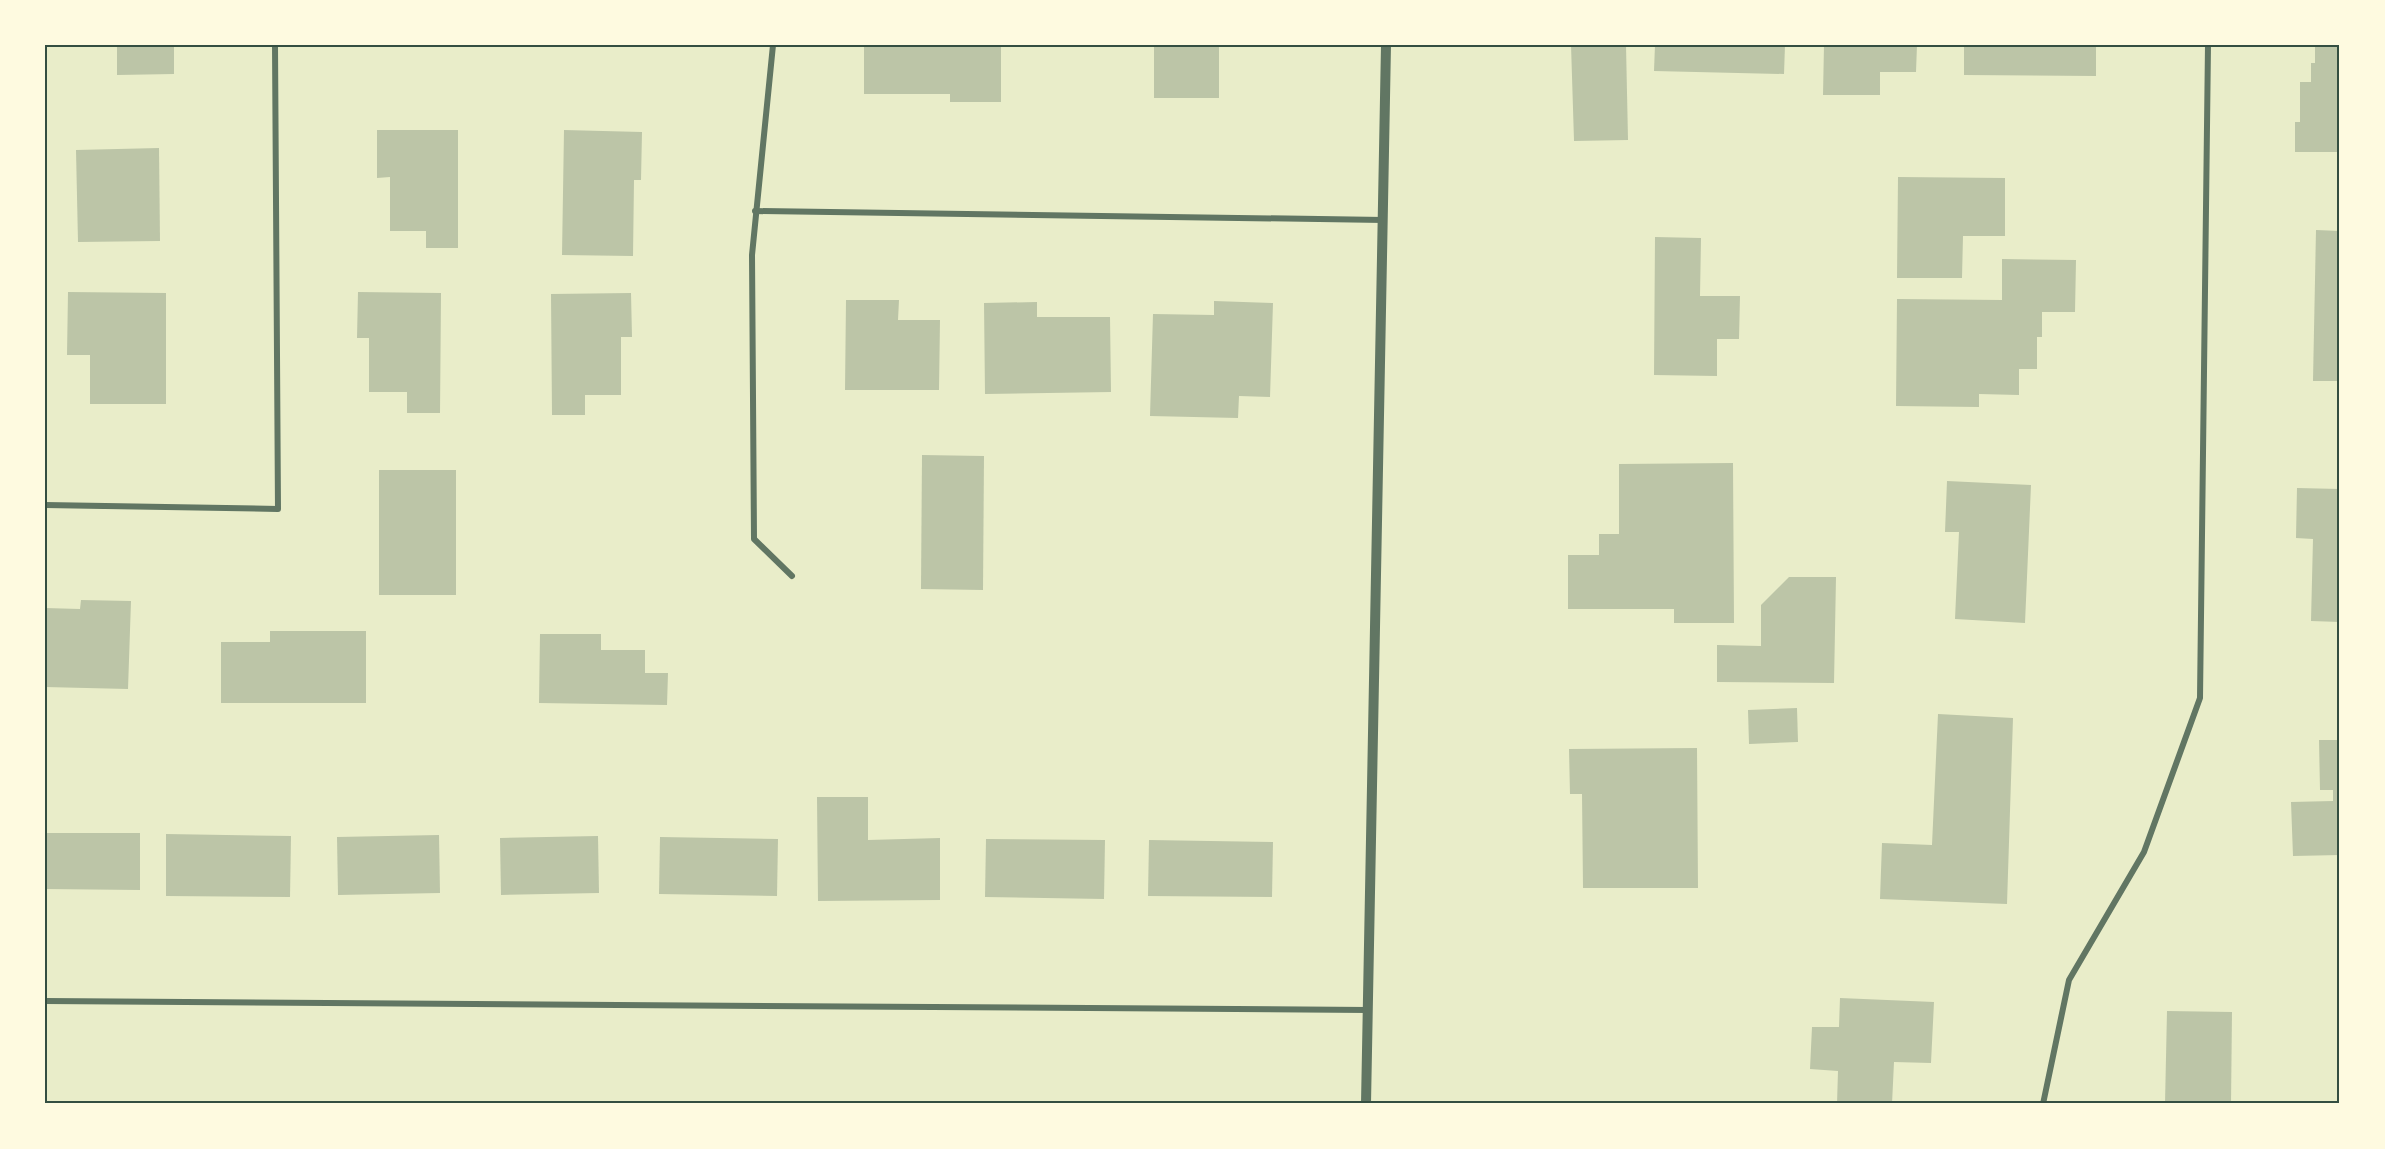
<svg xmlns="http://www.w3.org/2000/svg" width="2385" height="1149" font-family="'PT Sans',sans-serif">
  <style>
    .building { fill: #bcc5a7 }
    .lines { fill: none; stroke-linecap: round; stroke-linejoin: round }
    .minor { stroke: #617663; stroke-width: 6 }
    .tertiary { stroke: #617663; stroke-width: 10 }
    .neatline { fill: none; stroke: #344e41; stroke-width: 2 }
  </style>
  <rect width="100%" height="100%" fill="#e9edc9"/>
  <g class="building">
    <polygon points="117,45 174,45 174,74 117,75"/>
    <polygon points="864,45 1001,45 1001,102 950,102 950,94 864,94"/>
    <rect x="1154" y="45" width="65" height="53"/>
    <polygon points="1571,45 1626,45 1628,140 1574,141"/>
    <polygon points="1655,45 1785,45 1784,74 1654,71"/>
    <polygon points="1824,45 1917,45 1916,72 1880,72 1880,95 1823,95"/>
    <polygon points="1964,45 2096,45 2096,76 1964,75"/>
    <polygon points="2315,45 2340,45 2340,152 2295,152 2295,122 2300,122 2300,82 2311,82 2311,63 2315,63"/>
    <polygon points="377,130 458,130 458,248 426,248 426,231 390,231 390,177 377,178"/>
    <polygon points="564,130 642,132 641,180 634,180 633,256 562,255"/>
    <polygon points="159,148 160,241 78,242 76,150"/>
    <polygon points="1898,177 2005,178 2005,236 1963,236 1962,278 1897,278"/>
    <polygon points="2316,230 2340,231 2340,381 2313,381"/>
    <polygon points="1655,237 1701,238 1700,296 1740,296 1739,339 1717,339 1717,376 1654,375"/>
    <polygon points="2002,259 2076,260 2075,312 2042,312 2042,337 2037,337 2037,369 2019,369 2019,395 1979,394 1979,407 1896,406 1897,299 2002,300"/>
    <polygon points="68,292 166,293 166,404 90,404 90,355 67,355"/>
    <polygon points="358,292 441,293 440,413 407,413 407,392 369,392 369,338 357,338"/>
    <polygon points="631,293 632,337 621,337 621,395 585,395 585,415 552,415 551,294"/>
    <polygon points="846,300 899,300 898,320 940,320 939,390 845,390"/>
    <polygon points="1214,301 1273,303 1270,397 1239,396 1238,418 1150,416 1153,314 1214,315"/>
    <polygon points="1037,302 1037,317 1110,317 1111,392 985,394 984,303"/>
    <polygon points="922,455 984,456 983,590 921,589"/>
    <polygon points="1733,463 1734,623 1674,623 1674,609 1568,609 1568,555 1599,555 1599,534 1619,534 1619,464"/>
    <rect x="379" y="470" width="77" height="125"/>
    <polygon points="1947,481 2031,485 2025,623 1955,619 1959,532 1945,532"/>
    <polygon points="2297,488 2340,489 2340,622 2311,621 2313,539 2296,538"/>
    <polygon points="1789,577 1836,577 1834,683 1717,682 1717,645 1761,646 1761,605"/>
    <polygon points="81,600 131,601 128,689 45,687 45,608 80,609"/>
    <polygon points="270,631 366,631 366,703 221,703 221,642 270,642"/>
    <polygon points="540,634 601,634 601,650 645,650 645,673 668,673 667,705 539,703"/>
    <polygon points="1797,708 1798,742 1749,744 1748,710"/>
    <polygon points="1938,714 2013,718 2007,904 1880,899 1882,843 1932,845"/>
    <polygon points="2319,740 2340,740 2340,855 2293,856 2291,802 2333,801 2333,790 2320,790"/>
    <polygon points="1697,748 1698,888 1583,888 1582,794 1570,794 1569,749"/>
    <polygon points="817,797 868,797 868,840 940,838 940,900 818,901"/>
    <polygon points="45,833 140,833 140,890 45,889"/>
    <polygon points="166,834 291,836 290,897 166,896"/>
    <polygon points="439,835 440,893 338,895 337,837"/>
    <polygon points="598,836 599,893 501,895 500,838"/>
    <polygon points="660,837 778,839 777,896 659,894"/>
    <polygon points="986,839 1105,840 1104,899 985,897"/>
    <polygon points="1149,840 1273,842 1272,897 1148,896"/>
    <polygon points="1840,998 1934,1002 1931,1063 1894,1062 1892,1104 1837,1104 1838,1071 1810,1069 1812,1027 1839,1027"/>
    <polygon points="2167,1011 2232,1012 2231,1104 2165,1104"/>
  </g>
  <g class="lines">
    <g class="minor">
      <polyline points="773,45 752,255 754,539 792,576"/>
      <polyline points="755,211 1384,220"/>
      <polyline points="45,505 278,509 275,45"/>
      <polyline points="45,1001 1368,1010"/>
      <polyline points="2043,1104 2069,980 2144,852 2200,698 2208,45"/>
    </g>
    <polyline class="tertiary" points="1366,1104 1386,45"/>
  </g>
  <rect width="2385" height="1149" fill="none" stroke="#fefae0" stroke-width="93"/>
  <rect x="46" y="46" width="2292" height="1056" class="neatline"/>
</svg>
